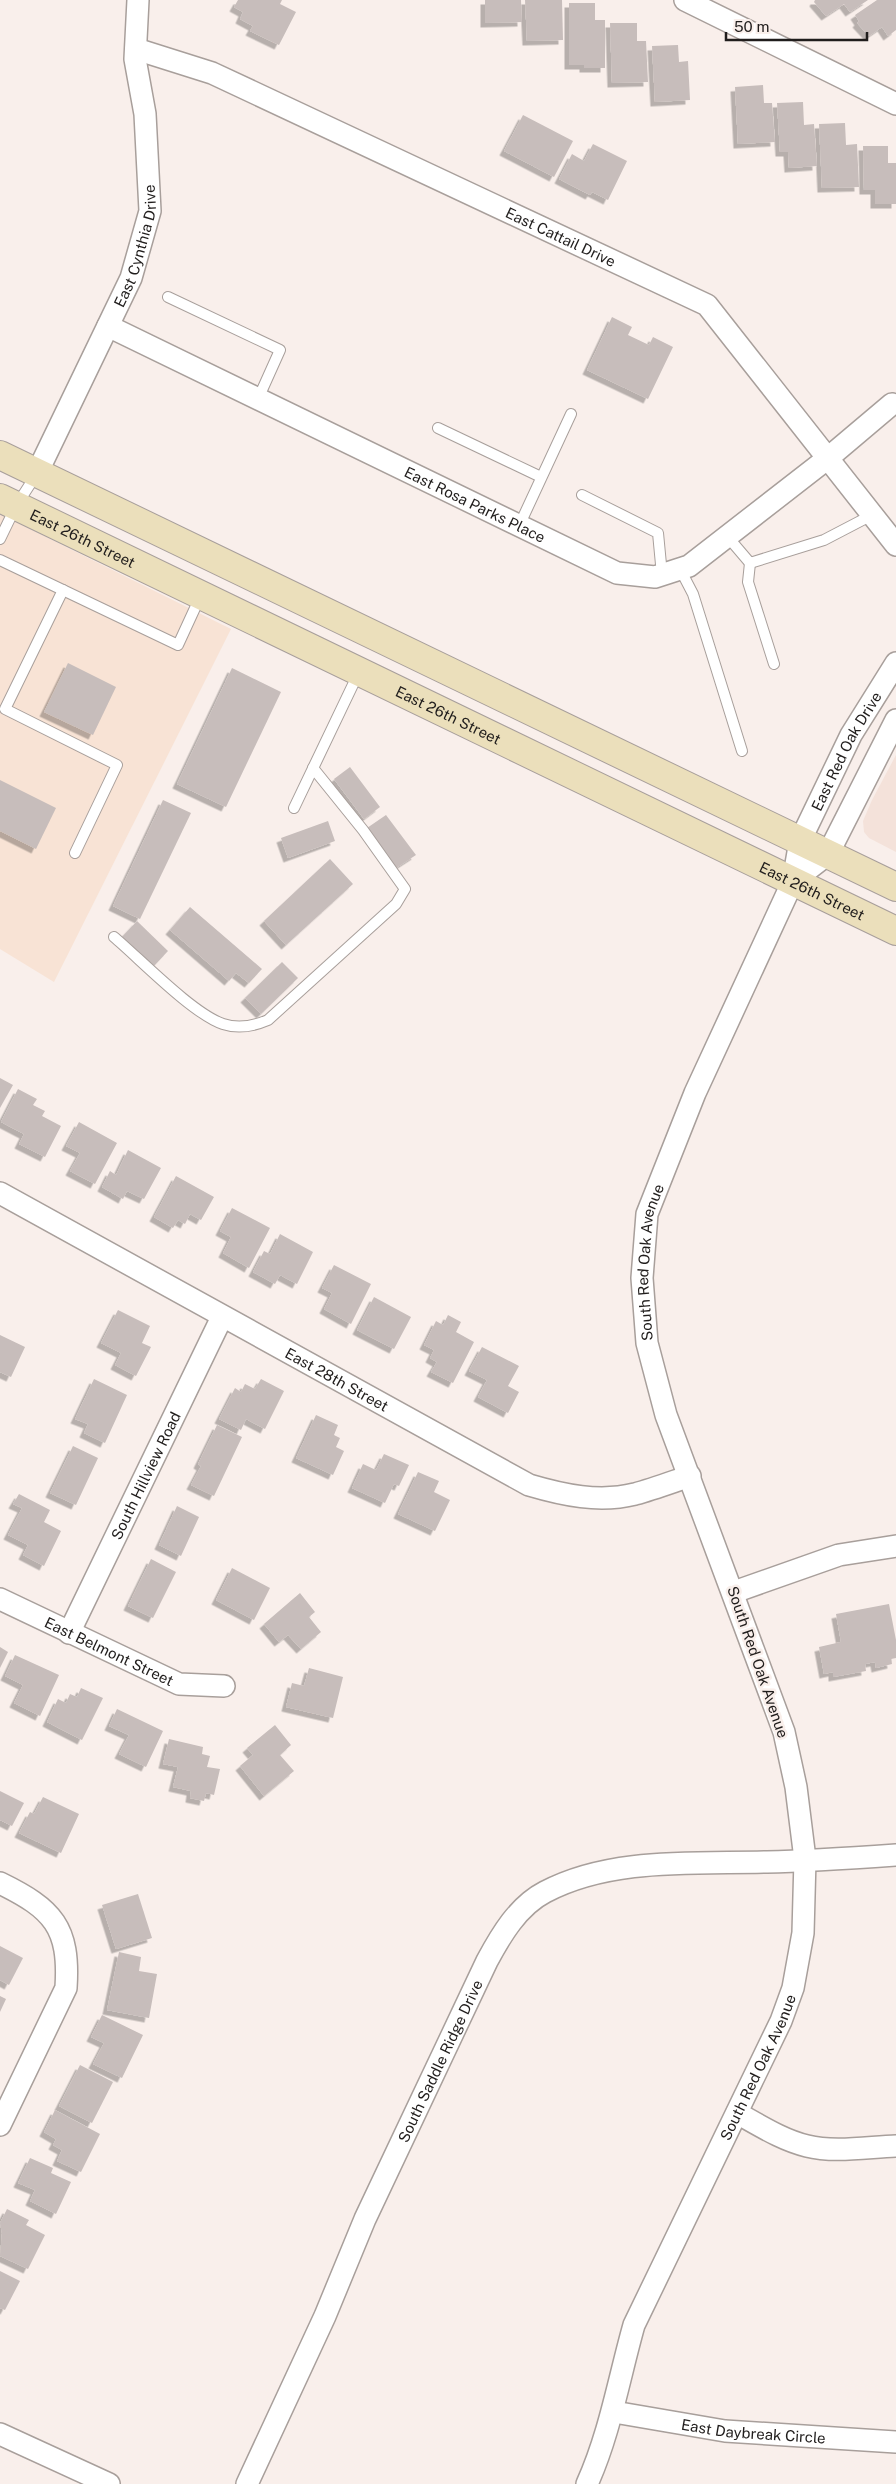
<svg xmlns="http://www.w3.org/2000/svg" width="896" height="2484" font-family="'Public Sans',sans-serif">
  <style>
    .commercial { fill: #f8e3d5 }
    .built { fill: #f4e2da }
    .building { fill: #c7bdbb; filter: url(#shadow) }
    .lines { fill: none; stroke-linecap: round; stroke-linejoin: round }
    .lane-casing { stroke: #a89f9b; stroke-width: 12 }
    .street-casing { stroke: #a89f9b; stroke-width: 24 }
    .secondary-casing { stroke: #a89f9b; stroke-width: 30 }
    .lane { stroke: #fff; stroke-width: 10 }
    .street { stroke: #fff; stroke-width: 21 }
    .secondary { stroke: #ebdfbb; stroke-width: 28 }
    .labels { text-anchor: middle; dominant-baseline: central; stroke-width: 5; stroke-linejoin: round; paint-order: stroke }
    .street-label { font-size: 15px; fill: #201d1c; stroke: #f9efeb }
  </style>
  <defs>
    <filter id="shadow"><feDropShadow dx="-4.5" dy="4.5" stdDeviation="0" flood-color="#0004"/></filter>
  </defs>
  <rect width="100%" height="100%" fill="#f9efeb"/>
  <polygon class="commercial" points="0,514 231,629 54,982 0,949"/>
  <polygon class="built" points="896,755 896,852 869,838 864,832 863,821 872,800"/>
  <g class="building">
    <polygon points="238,0 282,0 280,4 296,12 279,45 250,31 253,26 240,19 243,12 234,7"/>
    <polygon points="485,0 521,0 522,22 485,23"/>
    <polygon points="525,0 562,0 563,40 527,41"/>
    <polygon points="815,0 868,0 850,12 844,4 826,16 814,2"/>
    <polygon points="877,0 896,0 896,30 888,36 882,27 869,36 857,23 859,21 855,15"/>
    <polygon points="569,3 595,3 595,20 605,20 605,68 584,68 584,65 569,65"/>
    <polygon points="610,23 637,23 637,41 646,41 648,82 612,83"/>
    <polygon points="678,45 679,62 688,61 690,100 655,102 652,46"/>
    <polygon points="763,85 764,103 772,103 775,142 738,144 735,87"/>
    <polygon points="803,102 804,125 814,124 817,166 789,168 788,152 780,152 777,103"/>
    <polygon points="523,115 573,141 554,177 504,151"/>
    <polygon points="845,123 846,145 857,144 859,187 822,188 819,124"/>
    <polygon points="593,144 627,161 608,200 592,192 590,195 559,179 572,154 584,161"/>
    <polygon points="863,146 888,146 888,163 896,163 896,204 875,204 875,190 864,190"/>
    <polygon points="612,317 632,327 628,335 649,345 653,337 673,347 648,399 587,370"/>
    <polygon points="68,663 116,687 93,735 44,712"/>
    <polygon points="232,668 281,692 226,807 177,784"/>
    <polygon points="350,767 380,807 364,819 334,779"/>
    <polygon points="0,780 56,808 36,849 0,831"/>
    <polygon points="163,800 191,813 140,919 113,906"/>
    <polygon points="386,815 416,855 396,868 367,828"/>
    <polygon points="328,821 335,841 288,858 281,838"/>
    <polygon points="330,859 353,884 286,945 264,921"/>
    <polygon points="190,907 262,969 249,983 236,973 229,981 170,930"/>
    <polygon points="137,921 168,951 153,967 122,937"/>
    <polygon points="282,962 298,978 261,1014 245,998"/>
    <polygon points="0,1078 13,1085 0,1108"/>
    <polygon points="18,1089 37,1099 33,1105 45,1111 42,1116 61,1126 45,1157 19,1144 24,1134 1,1122"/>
    <polygon points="79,1122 117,1143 95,1184 70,1171 80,1153 66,1146"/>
    <polygon points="128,1150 161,1168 144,1199 127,1191 123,1199 102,1187 110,1171 116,1175"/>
    <polygon points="176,1176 214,1197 201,1220 190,1214 185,1224 178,1220 173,1228 154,1217"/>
    <polygon points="232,1208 270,1228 249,1268 223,1253 231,1237 220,1231"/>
    <polygon points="280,1234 313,1252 297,1284 280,1275 275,1284 253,1272 264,1251 270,1254"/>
    <polygon points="334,1265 371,1284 351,1324 324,1309 332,1293 322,1288"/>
    <polygon points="374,1297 411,1317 394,1349 357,1330"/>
    <polygon points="118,1310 150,1326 142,1343 151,1347 136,1376 115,1365 121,1353 101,1343"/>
    <polygon points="448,1315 461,1322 456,1332 474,1342 453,1383 431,1372 437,1362 430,1358 434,1350 424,1345 436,1321 443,1325"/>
    <polygon points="0,1335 25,1347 11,1377 0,1372"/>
    <polygon points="482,1347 519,1366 508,1386 519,1392 508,1413 478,1397 487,1380 469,1371"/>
    <polygon points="94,1379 127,1395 105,1443 84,1433 88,1424 75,1419"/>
    <polygon points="261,1379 284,1391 265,1429 246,1419 241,1430 219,1419 235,1388 241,1392 245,1384 255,1389"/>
    <polygon points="316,1415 338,1425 334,1435 340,1438 336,1447 344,1451 333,1475 296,1458"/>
    <polygon points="217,1425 242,1437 214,1496 191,1485 201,1466 198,1464"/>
    <polygon points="73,1446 98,1458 76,1505 50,1493"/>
    <polygon points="384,1454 409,1465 399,1486 394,1484 385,1503 352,1488 363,1464 376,1470"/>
    <polygon points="418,1472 439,1481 434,1492 450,1500 435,1531 398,1514"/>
    <polygon points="19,1494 50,1510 44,1522 61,1531 44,1566 23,1555 28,1545 8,1535 22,1508 13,1504"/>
    <polygon points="177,1506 199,1517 181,1556 159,1545"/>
    <polygon points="151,1559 176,1572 153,1618 128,1606"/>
    <polygon points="232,1568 270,1588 254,1620 216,1600"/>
    <polygon points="300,1593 315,1612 309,1617 321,1632 301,1649 288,1635 279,1642 264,1624"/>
    <polygon points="889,1604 896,1640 896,1658 891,1659 892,1664 876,1668 875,1662 865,1664 866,1671 833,1677 833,1672 824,1674 819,1647 841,1642 836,1614"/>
    <polygon points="0,1647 8,1652 0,1668"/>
    <polygon points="15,1655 59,1675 40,1716 14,1703 23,1685 5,1676"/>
    <polygon points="309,1668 343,1677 333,1718 286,1707 292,1683 304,1686"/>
    <polygon points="81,1688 103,1698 82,1740 47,1722 58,1699 66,1703 70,1694 77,1697"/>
    <polygon points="117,1709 163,1731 146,1767 119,1754 129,1735 109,1726"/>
    <polygon points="275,1725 291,1745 280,1755 294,1771 264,1796 240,1766 253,1755 247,1748"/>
    <polygon points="169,1739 203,1747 202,1754 210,1756 207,1767 220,1769 214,1795 206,1793 204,1801 190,1798 191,1791 173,1787 178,1767 163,1764"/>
    <polygon points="0,1791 24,1803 12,1826 0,1820"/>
    <polygon points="43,1797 79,1814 61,1853 19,1833 30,1812 34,1814"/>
    <polygon points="138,1894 152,1938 116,1949 102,1905"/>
    <polygon points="0,1946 23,1958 9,1985 0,1980"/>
    <polygon points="119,1952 141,1957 139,1971 157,1974 149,2018 107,2010"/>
    <polygon points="0,1996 6,1999 0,2012"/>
    <polygon points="102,2015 143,2035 122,2078 93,2064 104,2043 91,2037"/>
    <polygon points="80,2065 113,2082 92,2123 59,2106"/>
    <polygon points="55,2110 100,2134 81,2172 57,2161 62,2150 53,2145 56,2139 44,2132"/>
    <polygon points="30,2158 53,2168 51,2173 71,2182 56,2214 30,2201 35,2190 18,2183"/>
    <polygon points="7,2209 29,2220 26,2225 45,2235 28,2269 0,2256 2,2233 0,2223"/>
    <polygon points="0,2271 20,2281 5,2310 0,2308"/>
  </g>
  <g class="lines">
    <defs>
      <g id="lane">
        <polyline points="168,297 280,350 258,399"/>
        <polyline points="438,428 541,477"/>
        <polyline points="582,495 658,533 662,575"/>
        <polyline points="519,526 571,414"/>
        <polyline points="727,536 750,563 824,540 872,515"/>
        <polyline points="0,539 16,506 36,475"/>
        <polyline points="0,560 178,645 201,595"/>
        <polyline points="750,563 748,582 774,664"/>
        <polyline points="680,569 693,594 742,751"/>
        <polyline points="63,590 5,709 117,765 75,853"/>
        <polyline points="294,808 359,672"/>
        <path d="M114 937C140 959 193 1014 223 1024 238 1029 254 1026 268 1020L396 904 405 889 363 830 313 768"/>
      </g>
      <g id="street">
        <polyline points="685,0 896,104"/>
        <path id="s1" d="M136 49 212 73 707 305 896 545"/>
        <path id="s2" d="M108 326 617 573 655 577 689 566 828 458 892 404"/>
        <path id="s3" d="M37 473 131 278 150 211 145 114 135 59 138 0"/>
        <polyline points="793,881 828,854 896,720"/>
        <path id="s4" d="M0 1193 529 1485C563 1495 599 1503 635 1494 653 1489 672 1482 690 1476"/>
        <polyline points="734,1592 839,1555 896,1546"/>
        <path id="s5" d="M0 1599 179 1684 224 1686"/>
        <path id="s6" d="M69 1633 222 1317"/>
        <path d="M0 1883C53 1909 70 1927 66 1988L0 2125"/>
        <path d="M737 2113C759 2125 782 2140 807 2146 834 2153 868 2147 896 2146"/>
        <path id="s7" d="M614 2412 725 2431 896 2442"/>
        <polyline points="0,2434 109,2484"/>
        <path id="s8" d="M247 2484 325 2316 365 2219 487 1961C501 1935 518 1906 545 1892 611 1857 695 1864 767 1862 810 1861 853 1858 896 1855"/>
        <path id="s9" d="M587 2484C610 2433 619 2378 634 2325L781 2021 793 1988 803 1933 805 1859 796 1787 784 1732 666 1415 647 1343 642 1278 647 1214 695 1093 793 881 800 841 851 735 896 663"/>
      </g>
      <g id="secondary">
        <polyline points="0,455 896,887"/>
        <path id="s10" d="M0 498 896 931"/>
      </g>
    </defs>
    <use href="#lane" class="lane-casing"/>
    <use href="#street" class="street-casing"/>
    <use href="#secondary" class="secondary-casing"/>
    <use href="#lane" class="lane"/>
    <use href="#street" class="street"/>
    <use href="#secondary" class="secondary"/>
  </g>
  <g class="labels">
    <g class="street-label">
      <text stroke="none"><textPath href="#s1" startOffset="465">East Cattail Drive</textPath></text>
      <text stroke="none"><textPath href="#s3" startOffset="249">East Cynthia Drive</textPath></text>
      <text stroke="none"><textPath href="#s2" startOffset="408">East Rosa Parks Place</textPath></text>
      <text stroke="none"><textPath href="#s10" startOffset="92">East 26th Street</textPath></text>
      <text stroke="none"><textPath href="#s10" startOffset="498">East 26th Street</textPath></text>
      <text stroke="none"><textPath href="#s9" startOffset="1845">East Red Oak Drive</textPath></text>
      <text stroke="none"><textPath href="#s10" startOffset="902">East 26th Street</textPath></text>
      <text stroke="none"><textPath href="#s9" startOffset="1292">South Red Oak Avenue</textPath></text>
      <text stroke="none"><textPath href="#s4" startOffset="385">East 28th Street</textPath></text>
      <text stroke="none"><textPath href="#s6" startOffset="175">South Hillview Road</textPath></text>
      <text stroke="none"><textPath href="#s5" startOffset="121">East Belmont Street</textPath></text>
      <text transform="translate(758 1662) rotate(71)">South Red Oak Avenue</text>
      <text stroke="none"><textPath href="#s8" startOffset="465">South Saddle Ridge Drive</textPath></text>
      <text stroke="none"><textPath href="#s9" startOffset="452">South Red Oak Avenue</textPath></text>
      <text stroke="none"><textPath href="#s7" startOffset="141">East Daybreak Circle</textPath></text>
    </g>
  </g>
  <path d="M726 32v8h141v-8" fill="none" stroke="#201d1c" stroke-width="2.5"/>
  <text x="734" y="32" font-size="15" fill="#201d1c" stroke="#f9efeb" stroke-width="4" paint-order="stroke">50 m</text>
</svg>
